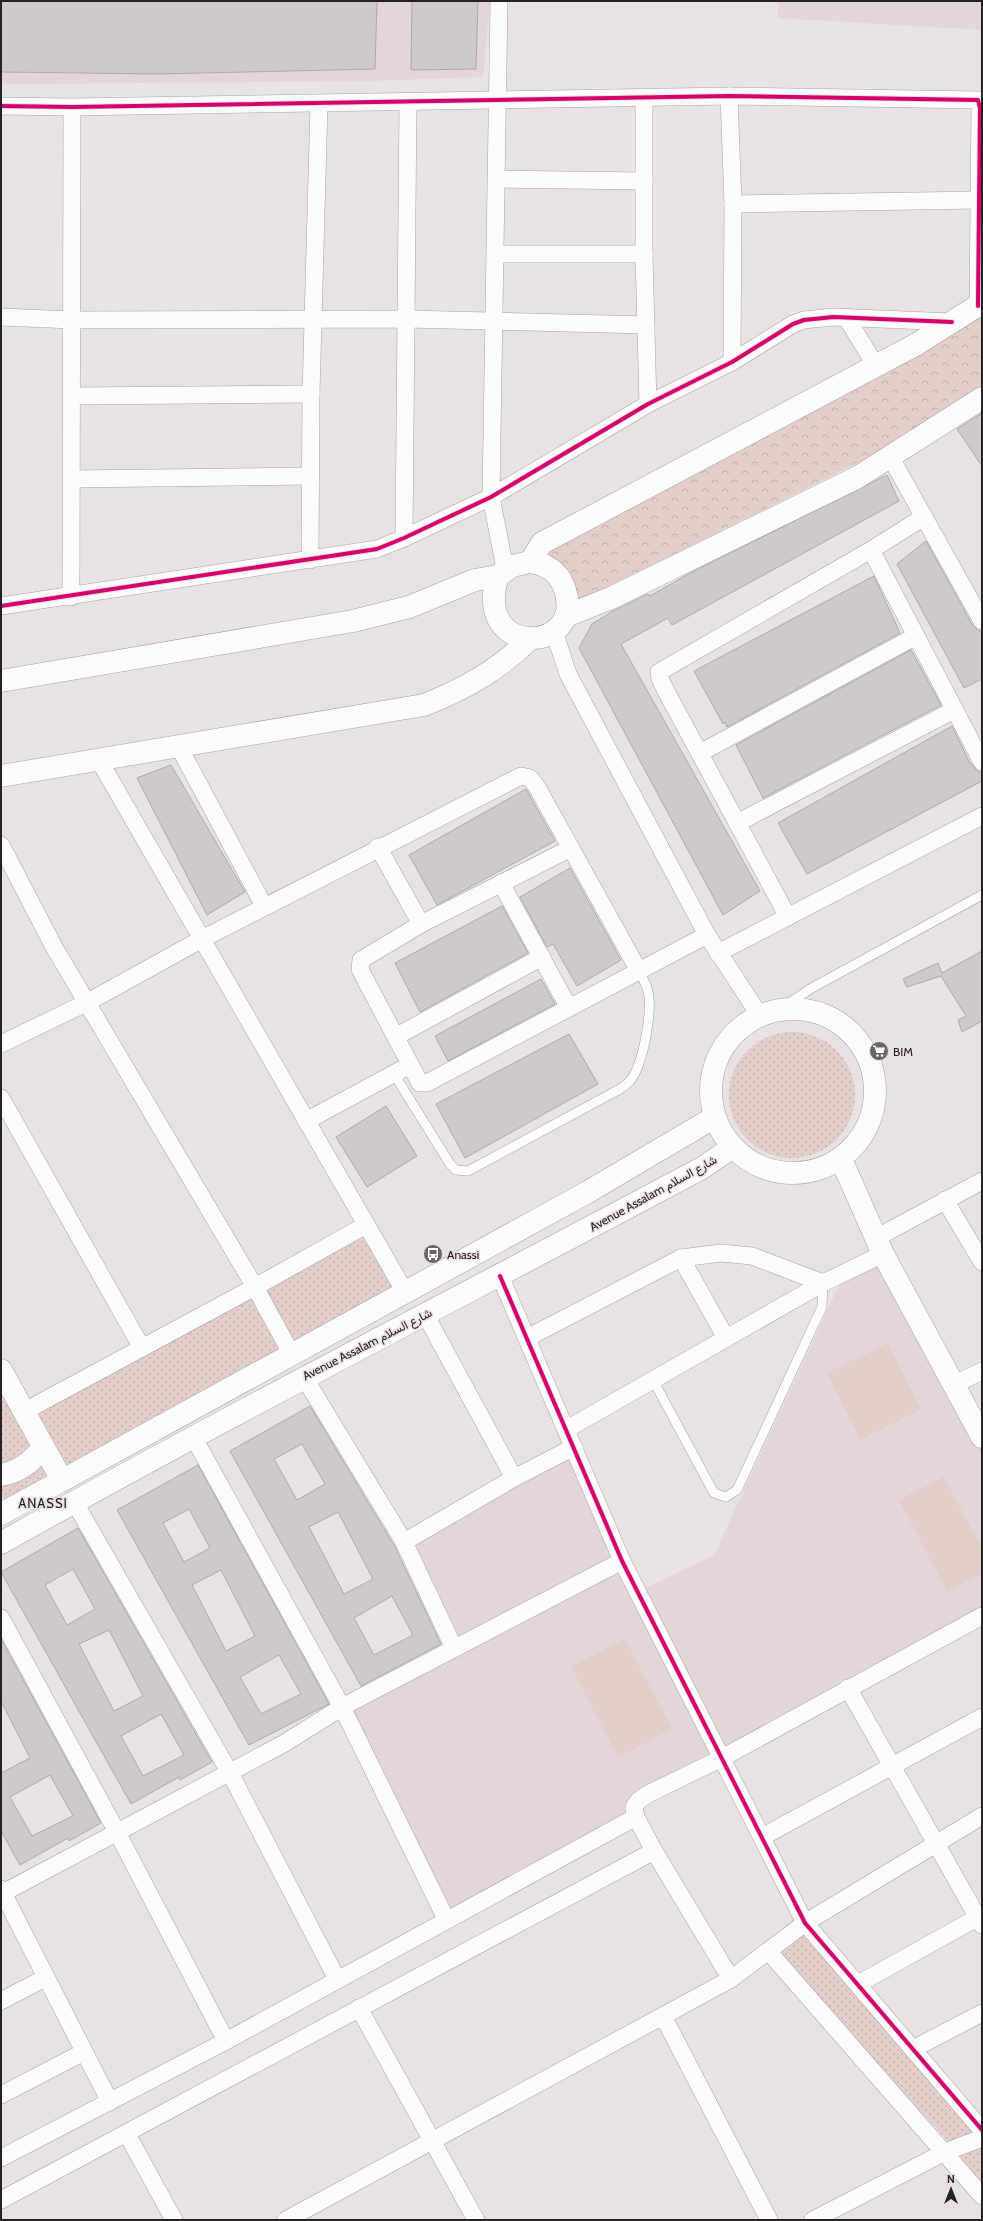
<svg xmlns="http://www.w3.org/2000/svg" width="983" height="2221" font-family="Cabin,Vazirmatn,sans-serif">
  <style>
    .built { fill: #e3d5d8 }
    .grass { fill: url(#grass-dots) }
    .forest { fill: url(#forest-crowns) }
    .pitch { fill: #e3cec9 }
    .building { fill: #cecacb; stroke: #aeaaab; fill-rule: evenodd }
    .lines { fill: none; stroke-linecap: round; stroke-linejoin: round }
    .service-casing { stroke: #a7a2a3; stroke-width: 10 }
    .minor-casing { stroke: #a7a2a3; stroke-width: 18 }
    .tertiary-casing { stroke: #a7a2a3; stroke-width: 23 }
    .service { stroke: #fcfbfb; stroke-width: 9 }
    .minor { stroke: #fcfbfb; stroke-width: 17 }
    .tertiary { stroke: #fcfbfb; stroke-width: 22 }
    .cycleway-casing { stroke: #ebdfe2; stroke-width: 6 }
    .cycleway { stroke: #d6006c; stroke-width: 4 }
    .labels { text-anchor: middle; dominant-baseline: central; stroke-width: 3; stroke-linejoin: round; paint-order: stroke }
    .poi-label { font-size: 12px; fill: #262223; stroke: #ebdfe2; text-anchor: start }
    .street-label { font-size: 12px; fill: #262223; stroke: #ebdfe2 }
    .neighbourhood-label { font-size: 13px; letter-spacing: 1px; fill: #262223; stroke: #ebdfe2 }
  </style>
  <defs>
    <pattern id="grass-dots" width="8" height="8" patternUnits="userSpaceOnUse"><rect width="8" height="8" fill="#e3cec9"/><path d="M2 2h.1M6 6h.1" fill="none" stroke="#c3b1ac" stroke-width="1.8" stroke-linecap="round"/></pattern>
    <pattern id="forest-crowns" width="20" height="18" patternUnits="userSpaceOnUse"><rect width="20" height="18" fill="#e3cec9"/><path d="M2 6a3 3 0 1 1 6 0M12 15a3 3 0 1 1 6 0" fill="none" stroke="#c3b1ac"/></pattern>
  </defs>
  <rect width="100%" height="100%" fill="#e8e2e3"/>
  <g class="built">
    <polygon points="1,1 490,1 483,77 369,81 15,84 1,83"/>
    <polygon points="778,1 982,1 982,30 778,18"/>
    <polygon points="871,1254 911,1294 982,1427 982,1608 659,1784 643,1808 453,1914 347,1708 456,1649 395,1539 572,1442 635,1593 714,1555 848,1266"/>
  </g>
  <g class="grass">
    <circle cx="792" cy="1095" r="63"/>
    <polygon points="366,1225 405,1292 9,1509 1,1494 1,1371 23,1412"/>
    <polygon points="795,1918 982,2120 982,2189 952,2145 766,1946"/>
  </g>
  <polygon class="forest" points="982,309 982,394 889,447 576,603 545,554 732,451"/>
  <g class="pitch">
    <polygon points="888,1343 921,1409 861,1440 827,1373"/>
    <polygon points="944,1477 982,1549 982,1573 947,1591 899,1500"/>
    <polygon points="625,1639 672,1729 618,1757 571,1667"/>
  </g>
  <g class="building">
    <polygon points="1,1 377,1 375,69 159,74 1,72"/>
    <polygon points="412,1 478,1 476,69 411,70"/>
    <polygon points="982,413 982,466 957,429"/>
    <polygon points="887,475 899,501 672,625 668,618 621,644 760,891 723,915 579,648 592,624 613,611 648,594 650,596 692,572"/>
    <polygon points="926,541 973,626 982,633 982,679 964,688 897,564"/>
    <polygon points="874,576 900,633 727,727 725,722 723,724 694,671"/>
    <polygon points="911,650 941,705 763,798 736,745"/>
    <polygon points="952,726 969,761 976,770 982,773 982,781 807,874 778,823"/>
    <polygon points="171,765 245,892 207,915 137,778"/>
    <polygon points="526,789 555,841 437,905 409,855"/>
    <polygon points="570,868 621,960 577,986 553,944 547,947 520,897"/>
    <polygon points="502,906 528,953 420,1012 395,963"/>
    <polygon points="982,951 982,1021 962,1032 958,1020 966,1016 941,976 907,987 903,979 938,963 942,973"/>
    <polygon points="541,979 555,1004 448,1061 435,1036"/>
    <polygon points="569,1034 598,1084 465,1158 436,1104"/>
    <polygon points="386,1106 417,1156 367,1187 336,1137"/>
    <path d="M310 1406 395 1547 441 1644 361 1686 230 1451ZM302 1444 325 1484 297 1500 274 1459ZM338 1512 373 1579 344 1594 309 1527ZM392 1596 413 1635 374 1655 354 1618Z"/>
    <path d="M198 1465 329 1704 249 1745 117 1510ZM189 1509 210 1548 184 1562 163 1523ZM221 1570 255 1636 226 1651 192 1585ZM279 1655 301 1694 261 1714 240 1677Z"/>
    <path d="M78 1528 212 1762 180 1780 179 1777 131 1804 1 1572ZM73 1569 95 1609 67 1625 45 1585ZM109 1630 143 1696 114 1711 79 1644ZM161 1714 184 1755 143 1776 121 1736Z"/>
    <path d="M1 1639 101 1823 69 1841 68 1838 20 1865 1 1831V1773L30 1758 1 1701ZM50 1775 73 1816 32 1836 10 1797Z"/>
  </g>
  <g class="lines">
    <defs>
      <g id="service">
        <polyline points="779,1010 810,989 982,895"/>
        <path d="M394 1074 450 1164 456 1170 468 1171 620 1089C623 1087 627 1084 630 1081 643 1065 654 1008 647 988 645 982 642 977 639 971"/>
        <polyline points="653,1380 714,1493 726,1497 737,1490 822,1307 823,1283"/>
      </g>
      <g id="minor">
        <polyline points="499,1 491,497 505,569"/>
        <polyline points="729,96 733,204 732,362"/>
        <polyline points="644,99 644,254 648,404"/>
        <polyline points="1,106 72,107 729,96 978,100 980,108 978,306"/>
        <polyline points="497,179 644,181"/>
        <polyline points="733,204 978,200"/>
        <polyline points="496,254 644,254"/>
        <polyline points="1,317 73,320 407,319 646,325"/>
        <polyline points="846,317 876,366"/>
        <polyline points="73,396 311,394"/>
        <polyline points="891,458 982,621"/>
        <polyline points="72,479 310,476"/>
        <polyline points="404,538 408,102"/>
        <polyline points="871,550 982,762"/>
        <polyline points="310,560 311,394 319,104"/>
        <polyline points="71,597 72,107"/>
        <polyline points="1,606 377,549 404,538 491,497 648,404 732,362 793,324 804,320 833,317 952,322"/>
        <polyline points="554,631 568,674 707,935 760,1016"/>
        <polyline points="179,747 264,906"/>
        <polyline points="700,753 916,636"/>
        <polyline points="99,760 405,1292"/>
        <polyline points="737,823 954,710"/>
        <polyline points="1,845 54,947 255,1287 292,1355"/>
        <polyline points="378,847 421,924"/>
        <polyline points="571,848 421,924 361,960 360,969 365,979 420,1083 427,1083 707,935"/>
        <polyline points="501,883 569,1008"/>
        <polyline points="788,917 667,693 660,679 659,672 871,550 924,517"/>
        <polyline points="718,953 982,816"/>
        <polyline points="397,1036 542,957"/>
        <polyline points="1,1044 88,1002 202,939 521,776 530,778 537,787 639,971"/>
        <polyline points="1,1098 142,1348"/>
        <polyline points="306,1121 410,1065"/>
        <polyline points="945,1200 982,1262"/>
        <polyline points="876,1238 982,1181"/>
        <polyline points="681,1258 726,1338"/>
        <polyline points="500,1276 622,1561 805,1923 982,2130"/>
        <polyline points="425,1314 514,1478"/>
        <polyline points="527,1338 681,1258 721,1253 752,1256 823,1283"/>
        <polyline points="304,1377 404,1542"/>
        <polyline points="953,1385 982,1371"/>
        <polyline points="23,1412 255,1287 366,1225"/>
        <polyline points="567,1429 823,1283 883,1254"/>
        <polyline points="194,1438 342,1707 446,1919"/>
        <polyline points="75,1503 230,1773 337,1979"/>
        <polyline points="1,1618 118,1834 226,2041"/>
        <polyline points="454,1648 404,1542 514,1478 574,1447"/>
        <polyline points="848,1688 982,1925"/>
        <polyline points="762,1837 982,1717"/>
        <polyline points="1,1889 110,2102"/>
        <polyline points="1,1894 283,1744 344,1706 622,1561"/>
        <polyline points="769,1952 982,2196"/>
        <polyline points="731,1979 654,1851 636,1817 634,1807 638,1801 648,1794 722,1758 982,1616"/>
        <polyline points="858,1984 982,1915"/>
        <polyline points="1,2001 45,1978"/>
        <polyline points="359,2008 476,2220"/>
        <polyline points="663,2016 769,2220"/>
        <polyline points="913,2049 982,2013"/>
        <polyline points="1,2095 84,2052"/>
        <polyline points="127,2134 174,2220"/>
        <polyline points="1,2158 226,2041 636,1817"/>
        <polyline points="1,2200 654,1851"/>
        <polyline points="286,2220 731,1979 805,1923 982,1816"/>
        <polyline points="813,2220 945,2152 982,2138"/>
      </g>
      <g id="tertiary">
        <polyline points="530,562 542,543 917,344 982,303"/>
        <path d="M530 562C546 564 558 571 564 587 589 654 471 660 498 576L512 566Z"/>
        <polyline points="566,616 611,598 858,477 982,398"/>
        <polyline points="1,681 353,621 409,607 475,580 498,576"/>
        <path d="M1 776 424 705C465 689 498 670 530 639"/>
        <circle cx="793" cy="1091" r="82"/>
        <polyline points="841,1159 883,1254 982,1437"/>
        <polyline points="1,1370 62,1480"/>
        <path d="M1 1475C19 1472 33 1461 43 1447"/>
        <polyline points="1,1514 586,1193 715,1117"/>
        <path d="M1 1543C232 1413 468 1293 702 1168L733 1147"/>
      </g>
    </defs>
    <use href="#service" class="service-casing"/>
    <use href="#minor" class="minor-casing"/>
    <use href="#tertiary" class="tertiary-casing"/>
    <use href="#service" class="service"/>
    <use href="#minor" class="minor"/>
    <use href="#tertiary" class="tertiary"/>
    <defs>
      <g id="cycleway">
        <polyline points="1,106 72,107 729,96 978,100 980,108 978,306"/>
        <polyline points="1,606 377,549 404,538 491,497 648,404 732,362 793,324 804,320 833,317 952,322"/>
        <polyline points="500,1276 622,1561 805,1923 982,2130"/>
      </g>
    </defs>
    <use href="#cycleway" class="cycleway-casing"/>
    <use href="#cycleway" class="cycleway"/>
  </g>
  <defs>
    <symbol id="supermarket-disc" viewBox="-11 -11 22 22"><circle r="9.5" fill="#6a6566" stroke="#ebdfe2"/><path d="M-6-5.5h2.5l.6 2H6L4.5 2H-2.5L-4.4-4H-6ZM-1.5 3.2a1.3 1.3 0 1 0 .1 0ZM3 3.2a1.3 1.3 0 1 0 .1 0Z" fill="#fff"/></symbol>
    <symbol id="bus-disc" viewBox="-11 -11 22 22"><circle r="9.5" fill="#6a6566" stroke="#ebdfe2"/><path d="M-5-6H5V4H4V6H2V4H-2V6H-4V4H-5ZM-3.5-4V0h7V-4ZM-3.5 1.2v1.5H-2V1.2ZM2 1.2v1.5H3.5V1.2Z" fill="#fff"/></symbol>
  </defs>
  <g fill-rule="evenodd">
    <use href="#supermarket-disc" x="868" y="1040" width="22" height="22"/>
    <use href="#bus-disc" x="422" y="1243" width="22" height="22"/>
  </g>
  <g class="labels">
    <g class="poi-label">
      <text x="893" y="1051">BIM</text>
      <text x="447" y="1254">Anassi</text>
    </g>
    <g class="street-label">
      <text transform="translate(653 1193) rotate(-29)">Avenue Assalam شارع السلام</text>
      <text transform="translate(367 1344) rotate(-27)">Avenue Assalam شارع السلام</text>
    </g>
    <g class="neighbourhood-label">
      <text x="43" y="1503">ANASSI</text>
    </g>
  </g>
  <rect width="983" height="2221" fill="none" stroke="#262223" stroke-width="4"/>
  <g transform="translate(951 2189)" stroke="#ebdfe2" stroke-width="3" paint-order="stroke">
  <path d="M0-3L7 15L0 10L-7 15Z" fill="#262223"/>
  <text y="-6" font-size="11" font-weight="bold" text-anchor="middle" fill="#262223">N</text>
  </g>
</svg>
